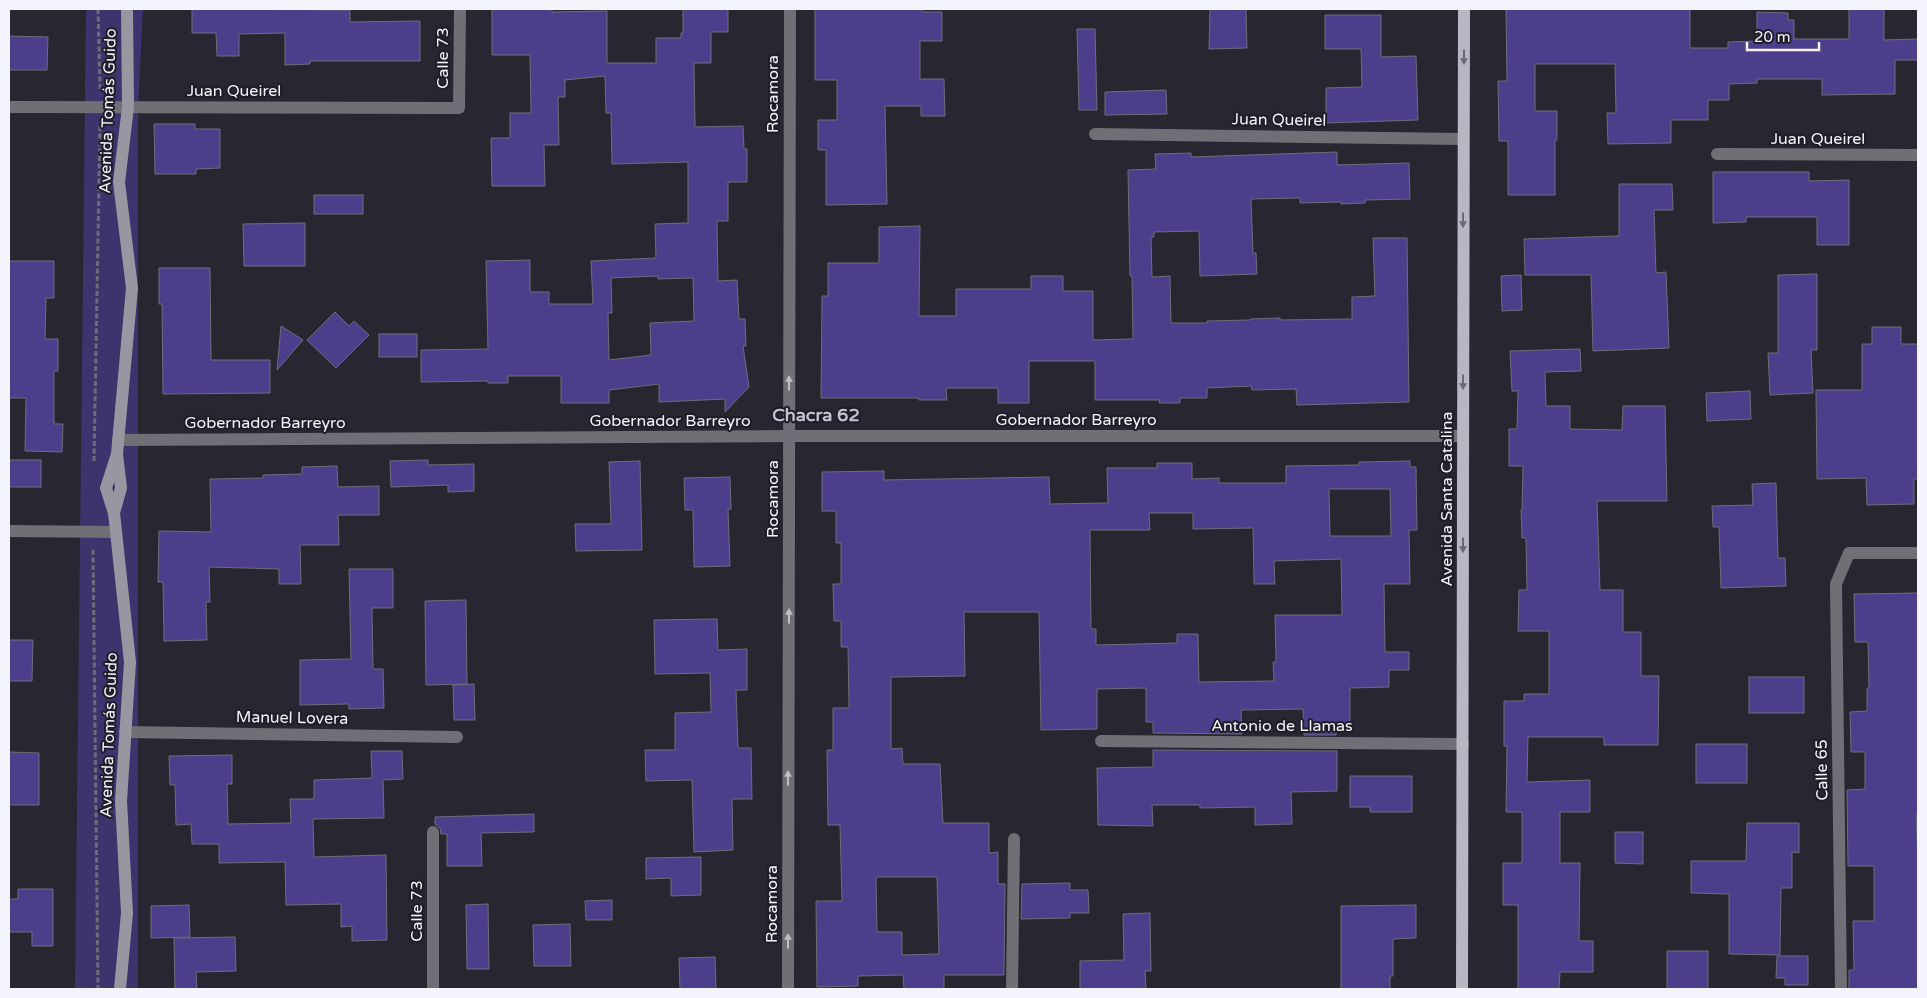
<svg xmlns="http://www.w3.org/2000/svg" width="1927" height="998" font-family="'Varela Round',sans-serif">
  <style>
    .green { fill: #3e346d }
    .building { fill: #4d3e8c; stroke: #6e6d7a; fill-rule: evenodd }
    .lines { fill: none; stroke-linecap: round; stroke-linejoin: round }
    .path { stroke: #6e6d77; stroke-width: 3; stroke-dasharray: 5 2.5; stroke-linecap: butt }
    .street { stroke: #6f6f75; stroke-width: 12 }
    .secondary { stroke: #9897a1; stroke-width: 12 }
    .primary { stroke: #b7b7c3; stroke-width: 12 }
    .oneway { fill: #6a6a76 }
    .oneway2 { fill: #bfbfc6 }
    .labels { text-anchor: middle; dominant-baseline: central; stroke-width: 4; stroke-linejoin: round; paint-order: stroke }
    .street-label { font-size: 16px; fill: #f4f4fc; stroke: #1e1d28 }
    .neighbourhood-label { font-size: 18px; font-weight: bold; fill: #c2c2d0; stroke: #1e1d28 }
  </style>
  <rect width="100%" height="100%" fill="#272631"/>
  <polygon class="green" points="86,9 143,9 138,107 138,989 75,989"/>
  <g class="building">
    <polygon points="192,9 350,10 350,22 420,21 420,61 310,61 310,64 285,65 285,33 239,34 239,56 217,56 216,33 192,33"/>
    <path d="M492 9H552V12L607 11V63H656V38H681V33H683V9H728V32H711V63H694L695 127 743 126 744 149H747V182H728V221H717L718 281 737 280 739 319H745L746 346H743L749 387 725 412V399L659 402V384L609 390V403H561V376H508V383H488V381L421 382V350L488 349 486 261 530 260V292H549V304H593L591 261 656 258 655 224 688 223V162L612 164 611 113H606L605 76 565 80V97H558L559 145H544L545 186H492L491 138H510V113H531L530 55H492ZM658 276V279L693 278 694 321 650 323 651 355 609 360 608 313H612L611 278Z"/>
    <polygon points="815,9 922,9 922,12 942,12 942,41 920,41 920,79 944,79 945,116 921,116 921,106 885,106 887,204 826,205 826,150 818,150 818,120 837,120 837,80 815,80"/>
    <polygon points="1210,9 1246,9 1247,48 1209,49"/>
    <polygon points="1506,9 1690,9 1690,48 1728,48 1728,42 1757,41 1757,12 1788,13 1788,20 1794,20 1794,39 1849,39 1849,9 1884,9 1884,40 1918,39 1918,60 1895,60 1895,94 1822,95 1822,79 1757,79 1757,83 1729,84 1729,100 1708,100 1708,120 1671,120 1671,143 1608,144 1607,113 1616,113 1615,64 1535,64 1535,111 1557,111 1557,140 1555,140 1555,195 1508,195 1508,141 1499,141 1498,81 1507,81"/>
    <polygon points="1325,15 1381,15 1381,57 1416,56 1418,120 1326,123 1326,88 1362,87 1361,49 1325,49"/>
    <polygon points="1077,29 1095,29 1097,110 1079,110"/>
    <polygon points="9,36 48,37 47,70 9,70"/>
    <polygon points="1166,90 1167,114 1105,115 1105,92"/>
    <polygon points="154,124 195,124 195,129 220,129 220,168 196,169 196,174 155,174"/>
    <polygon points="1337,152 1337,165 1409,163 1410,199 1365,200 1365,203 1341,204 1341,202 1300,203 1300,198 1251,199 1253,253 1256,253 1257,274 1200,276 1199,231 1154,232 1154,237 1151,237 1152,277 1170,276 1171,323 1207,323 1207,321 1250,320 1250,319 1280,318 1280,320 1352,319 1352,297 1375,296 1373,238 1407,238 1409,402 1297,405 1296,389 1252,390 1251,386 1207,388 1207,398 1180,398 1180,403 1159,403 1160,400 1095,400 1095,361 1029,361 1029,403 998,403 998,388 946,388 947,400 919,400 919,398 821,398 822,296 828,296 828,263 879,263 879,227 920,226 919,316 956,316 956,289 1031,289 1031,276 1063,276 1063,291 1093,291 1093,340 1133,339 1132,276 1130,276 1128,170 1156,169 1155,154 1191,153 1191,157"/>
    <polygon points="1713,172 1809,172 1809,181 1849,180 1849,245 1817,245 1817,217 1746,217 1746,222 1713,223"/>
    <polygon points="1619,184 1672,184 1673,210 1654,210 1656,273 1666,272 1669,348 1593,351 1591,275 1525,275 1524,239 1619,236"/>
    <rect x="314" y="195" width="49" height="19"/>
    <polygon points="305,223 305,266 244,266 243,224"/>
    <polygon points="9,261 54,261 54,298 46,298 45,339 58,339 58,371 54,371 54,424 63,424 62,452 25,451 26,398 9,398"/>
    <polygon points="159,268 210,268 211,360 270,360 270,393 163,394 162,304 159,304"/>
    <polygon points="1817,274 1817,350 1811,350 1813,393 1770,395 1768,353 1778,353 1778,275"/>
    <polygon points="1521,275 1522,310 1502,311 1501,276"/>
    <polygon points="335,312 349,326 354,321 369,335 336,368 307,340"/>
    <polygon points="281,326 303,340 277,370"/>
    <polygon points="1872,327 1901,327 1901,344 1918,344 1918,479 1914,479 1914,504 1867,505 1866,478 1817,479 1816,390 1862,390 1862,344 1872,344"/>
    <rect x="379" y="334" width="38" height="23"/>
    <polygon points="1580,349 1581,371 1545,372 1546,406 1570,406 1570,429 1622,430 1623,406 1665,406 1667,501 1597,501 1600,590 1623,590 1623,632 1641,632 1641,676 1659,676 1658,745 1604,745 1604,737 1528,737 1527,782 1590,780 1590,812 1560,812 1560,863 1580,863 1579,941 1593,941 1593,972 1560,972 1559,989 1518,989 1518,905 1503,905 1503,863 1522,863 1522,812 1506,812 1507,746 1504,746 1504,701 1524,701 1524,694 1549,694 1549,631 1518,631 1519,590 1527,590 1526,538 1522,538 1521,510 1522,510 1523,466 1509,466 1509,429 1517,429 1518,391 1512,391 1510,351"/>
    <polygon points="1750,391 1751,419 1707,421 1706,393"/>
    <rect x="9" y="460" width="32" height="27"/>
    <polygon points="428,460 428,465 474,464 474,491 448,492 448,485 391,487 390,461"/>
    <polygon points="640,461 642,550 576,551 575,524 611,524 609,462"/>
    <path d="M1410 461V467H1416L1417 530H1409L1410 584H1384L1385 652H1409V670H1389V687L1350 688V724H1336V735H1304L1303 709 1241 710 1242 734 1153 733V722H1146V688L1097 689V729L1041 730 1039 612H964L965 676 891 677V749L902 748 903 764H940L943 823H989V853L998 852V884H1005L1004 975H944V989H904L903 975 858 976V986L817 987 816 901H842L840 825H828L827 750H833V708H849L848 647H841V621H834L833 584H841V543H836V511H822V472L884 471V480L1049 477 1050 504 1108 503 1107 468H1157V463H1192V479L1219 478V483H1286V466L1359 465V462ZM1329 489H1390L1391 536H1330ZM1149 513H1193V529L1253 528 1254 584H1275L1274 561 1341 559 1342 615H1275L1276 662H1273L1274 681 1199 682 1198 634H1177V643L1096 645V629H1091L1090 530H1150ZM878 877H937L939 954 902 955V932H877L876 879Z"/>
    <polygon points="337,466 338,487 379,486 379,515 338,515 339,545 300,545 301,584 279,584 279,569 209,567 210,602 206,602 207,640 164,641 163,582 158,582 159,531 211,532 210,479 263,478 263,475 302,474 302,467"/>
    <polygon points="730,477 731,509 728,509 730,566 694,567 693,510 685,510 684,478"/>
    <polygon points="1776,483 1778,558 1785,558 1786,586 1721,588 1719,527 1713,527 1712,506 1753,505 1752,484"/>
    <polygon points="349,569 393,569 393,608 372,608 373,669 383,669 384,708 349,709 349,704 300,705 300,660 351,659"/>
    <polygon points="1918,593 1918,813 1916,813 1918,864 1918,989 1849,989 1849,970 1854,970 1853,921 1874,921 1874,866 1848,866 1847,790 1865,789 1865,752 1851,752 1850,712 1867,711 1867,688 1869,688 1868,642 1855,642 1854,594"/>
    <polygon points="466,600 467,684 426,685 425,601"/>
    <polygon points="717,619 718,650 747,649 747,690 736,690 738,748 751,748 752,799 732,799 733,850 694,852 692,780 646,781 645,750 675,750 675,713 711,712 710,673 655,674 654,620"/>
    <polygon points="9,640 33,640 32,681 9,681"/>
    <rect x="1749" y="677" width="55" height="36"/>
    <polygon points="474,684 475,720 454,720 453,685"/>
    <rect x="1696" y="744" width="51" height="39"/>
    <polygon points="1153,750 1337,751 1337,791 1291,792 1292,824 1255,825 1255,807 1200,808 1200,805 1152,805 1153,826 1098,825 1097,768 1153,767"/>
    <polygon points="371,751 402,751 403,779 383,780 384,818 313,819 314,857 386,855 387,940 352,941 352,926 341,927 341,904 286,905 285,862 219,863 219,844 192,844 191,824 176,825 175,785 170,785 169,756 232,755 232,784 227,784 228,824 291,823 290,799 314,799 314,780 372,778"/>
    <polygon points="9,752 39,753 39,805 9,805"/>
    <polygon points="1350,776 1412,776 1412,812 1370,812 1370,807 1350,807"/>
    <polygon points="534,814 534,832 481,833 482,866 447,866 447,834 441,834 440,828 435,824 435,817"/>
    <polygon points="1747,823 1799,823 1799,853 1792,852 1792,888 1781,888 1780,955 1729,954 1729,894 1691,893 1691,861 1746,861"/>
    <polygon points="1615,832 1643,832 1643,864 1615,863"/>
    <polygon points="701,857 701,895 671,896 671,878 646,879 646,858"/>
    <polygon points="1070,883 1070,890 1088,890 1089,913 1070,913 1070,918 1021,919 1022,884"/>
    <polygon points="18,889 53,889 53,946 32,946 32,932 9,932 9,899 18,899"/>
    <polygon points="612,900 612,920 586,920 585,901"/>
    <polygon points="488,904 489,969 467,969 466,905"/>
    <polygon points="189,905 190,937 151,938 151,906"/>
    <polygon points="1416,905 1416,938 1393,939 1393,976 1390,976 1390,989 1341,989 1341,906"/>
    <polygon points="1150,913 1151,971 1145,971 1146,989 1080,989 1080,961 1124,960 1123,914"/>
    <polygon points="570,924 571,966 534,966 533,925"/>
    <polygon points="235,937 236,971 196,972 197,989 175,989 174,938"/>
    <rect x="1667" y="951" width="41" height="38"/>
    <polygon points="1777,956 1808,956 1808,985 1785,985 1785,978 1776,978"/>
    <polygon points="715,957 716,989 680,989 679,958"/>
  </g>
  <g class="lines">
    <g class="path">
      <polyline points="98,9 100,89"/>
      <polyline points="94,461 100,125"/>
      <polyline points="93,550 98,989"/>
    </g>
    <g class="street">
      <polyline points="9,107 459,108 460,9"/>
      <polyline points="1095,134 1463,139"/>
      <polyline points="1717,154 1918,155"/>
      <polyline points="118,440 789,436 1463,436"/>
      <polyline points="9,531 115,532"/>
      <polyline points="125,732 457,737"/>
      <polyline points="1101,741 1463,744"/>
      <polyline points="433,832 433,989"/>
      <polyline points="788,989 790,9"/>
      <polyline points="1012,989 1014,839"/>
      <polyline points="1841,989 1836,584 1849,553 1918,553"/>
    </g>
    <g class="secondary">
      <polyline points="117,454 106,488 114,513 130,662 121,801 127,913 120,989"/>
      <polyline points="114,513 121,488 117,454 132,288 119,182 128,107 127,9"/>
    </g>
    <polyline class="primary" points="1462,989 1464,9"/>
  </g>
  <defs><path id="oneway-solid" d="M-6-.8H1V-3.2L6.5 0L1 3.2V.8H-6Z" transform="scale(1.25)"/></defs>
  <g class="oneway">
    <use href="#oneway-solid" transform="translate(1464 57) rotate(90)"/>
    <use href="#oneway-solid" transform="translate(1463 220) rotate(90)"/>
    <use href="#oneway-solid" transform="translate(1463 382) rotate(90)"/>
    <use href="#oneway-solid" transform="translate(1463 545) rotate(90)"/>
  </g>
  <g class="oneway2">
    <use href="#oneway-solid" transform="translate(789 383) rotate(-90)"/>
    <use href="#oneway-solid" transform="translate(789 616) rotate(-90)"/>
    <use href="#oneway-solid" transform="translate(788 778) rotate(-90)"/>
    <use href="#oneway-solid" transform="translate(788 941) rotate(-90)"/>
  </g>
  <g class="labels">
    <g class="street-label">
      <text transform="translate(443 58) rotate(-90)">Calle 73</text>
      <text x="234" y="91">Juan Queirel</text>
      <text transform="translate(773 94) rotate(-90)">Rocamora</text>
      <text transform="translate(108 111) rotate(-88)">Avenida Tomás Guido</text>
      <text transform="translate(1279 120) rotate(1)">Juan Queirel</text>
      <text x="1818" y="139">Juan Queirel</text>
      <text x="1076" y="420">Gobernador Barreyro</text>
      <text x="670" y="421">Gobernador Barreyro</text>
      <text x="265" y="423">Gobernador Barreyro</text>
      <text transform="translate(773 499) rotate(-90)">Rocamora</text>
      <text transform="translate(1447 499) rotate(-90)">Avenida Santa Catalina</text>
      <text transform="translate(292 718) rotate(1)">Manuel Lovera</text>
      <text x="1282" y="726">Antonio de Llamas</text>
      <text transform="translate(109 735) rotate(-88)">Avenida Tomás Guido</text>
      <text transform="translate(1822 770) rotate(-91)">Calle 65</text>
      <text transform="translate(772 904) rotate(-90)">Rocamora</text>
      <text transform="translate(417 911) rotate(-90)">Calle 73</text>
    </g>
    <g class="neighbourhood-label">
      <text x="816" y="415">Chacra 62</text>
    </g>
  </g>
  <rect width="1927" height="998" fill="none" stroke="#f4f4fc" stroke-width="20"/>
  <path d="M1747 42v8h72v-8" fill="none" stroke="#f4f4fc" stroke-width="2.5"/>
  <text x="1754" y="42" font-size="15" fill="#f4f4fc" stroke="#1e1d28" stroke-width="4" paint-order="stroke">20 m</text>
</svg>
